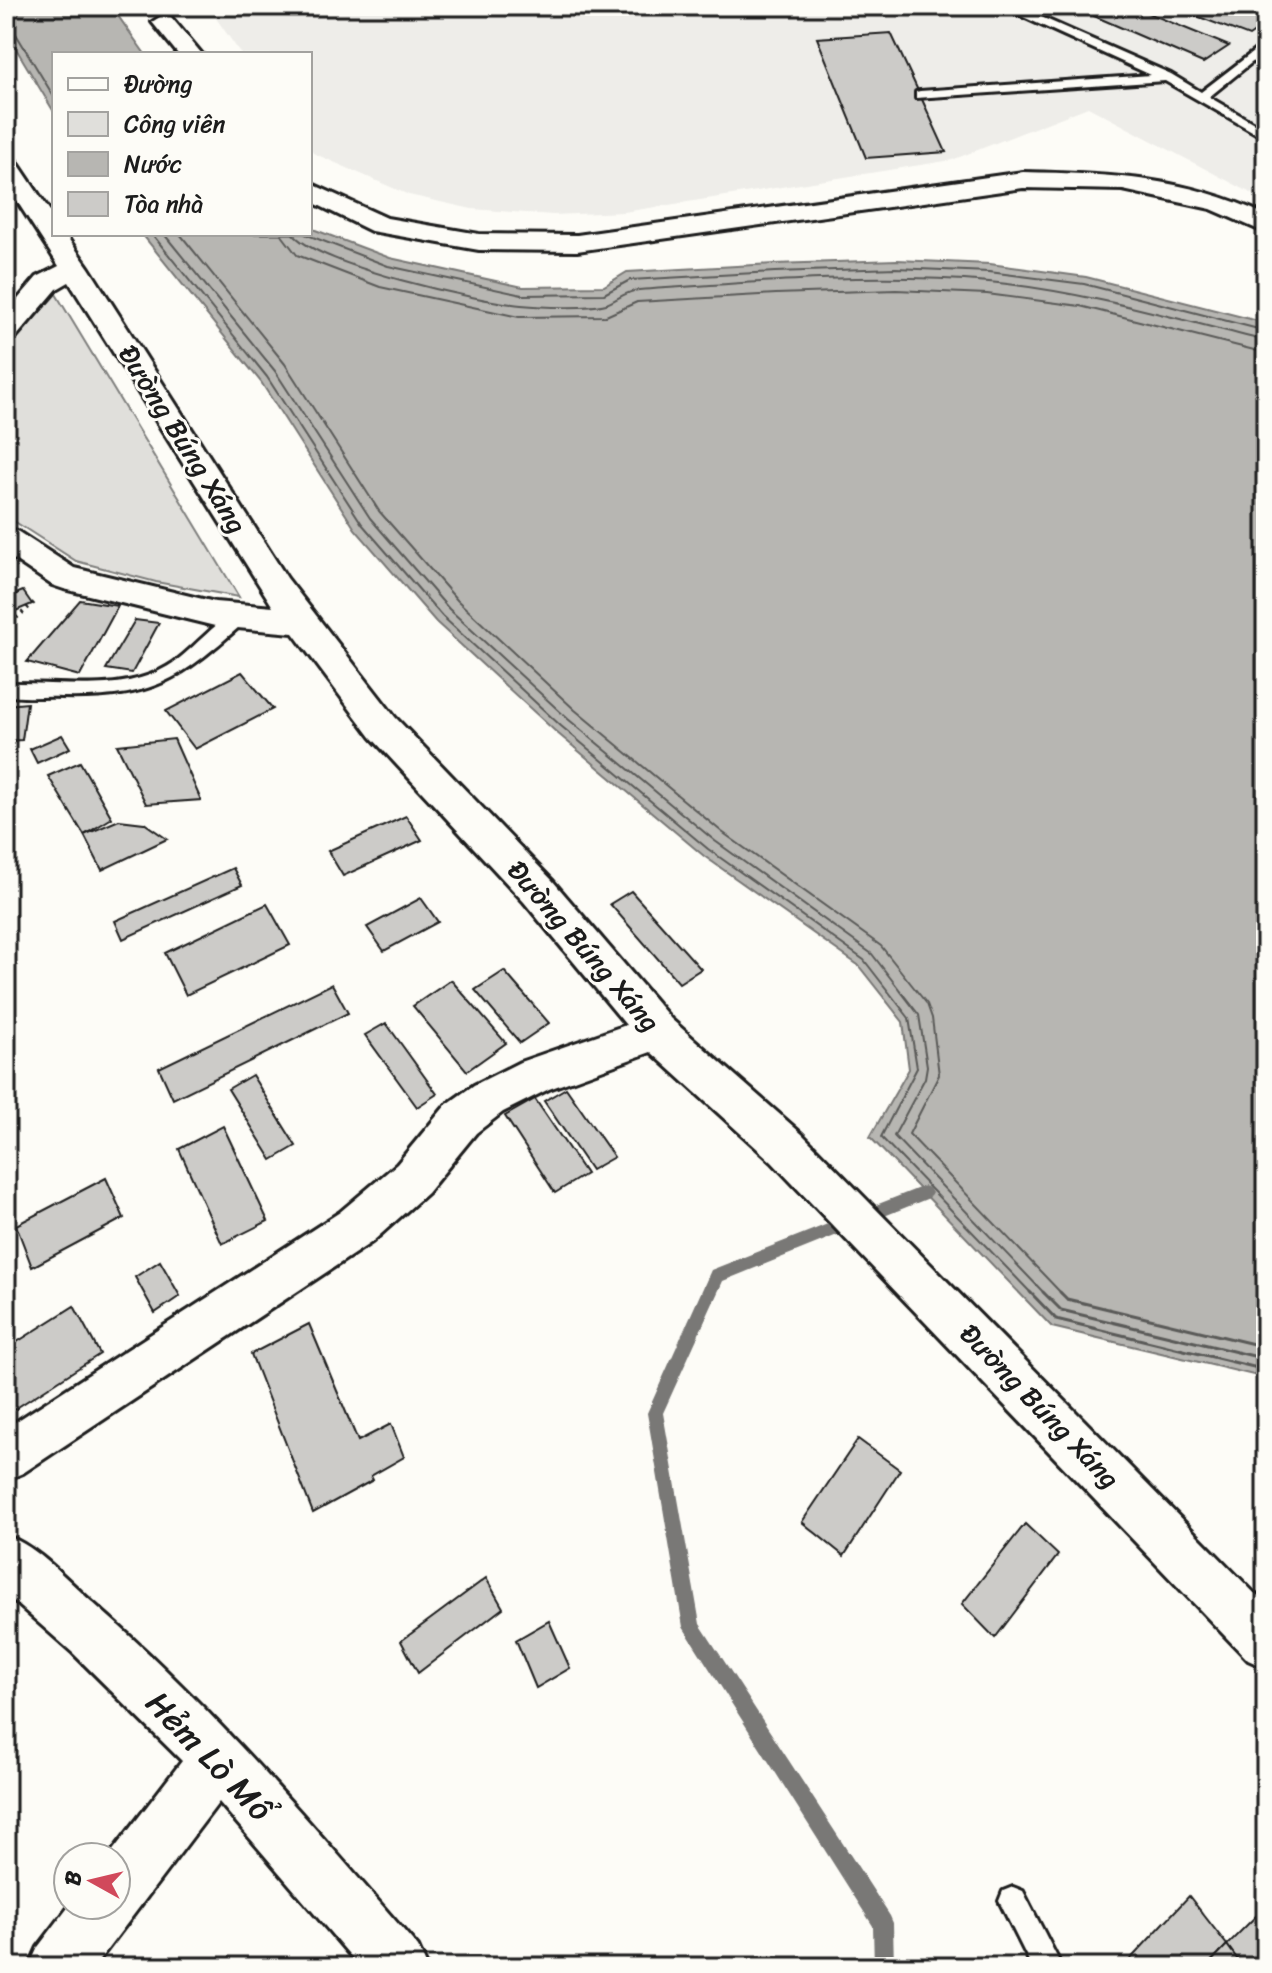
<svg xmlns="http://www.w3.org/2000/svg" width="1272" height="1973" font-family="Sriracha,sans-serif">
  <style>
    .built { fill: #eeede9 }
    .green { fill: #e0dfdb; stroke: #7e7e7c; stroke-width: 2 }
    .water { fill: #b7b6b2; stroke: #797876; stroke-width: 2 }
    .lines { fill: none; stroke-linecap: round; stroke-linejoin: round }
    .shore-far1 { stroke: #5a5a58; stroke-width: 2 }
    .shore { stroke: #5a5a58; stroke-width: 3 }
    .stream { fill: #797876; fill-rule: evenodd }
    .building { fill: #cccbc8; stroke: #1c1c1c; stroke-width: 2 }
    .lane-casing { stroke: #1c1c1c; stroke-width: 6 }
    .street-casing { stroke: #1c1c1c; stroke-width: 6 }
    .path { stroke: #1c1c1c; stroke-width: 4; stroke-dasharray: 2 5; stroke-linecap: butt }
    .lane { fill: #fdfcf7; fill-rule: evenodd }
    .street { fill: #fdfcf7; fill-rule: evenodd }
    .labels { text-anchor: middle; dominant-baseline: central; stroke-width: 6; stroke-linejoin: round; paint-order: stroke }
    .street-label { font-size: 28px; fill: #1c1c1c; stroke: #fdfcf7 }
    .near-street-label { font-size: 34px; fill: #1c1c1c; stroke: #fdfcf7 }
  </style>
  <rect width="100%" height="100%" fill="#fdfcf7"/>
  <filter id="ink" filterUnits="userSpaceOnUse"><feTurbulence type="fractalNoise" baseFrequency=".0125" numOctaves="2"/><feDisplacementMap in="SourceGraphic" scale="16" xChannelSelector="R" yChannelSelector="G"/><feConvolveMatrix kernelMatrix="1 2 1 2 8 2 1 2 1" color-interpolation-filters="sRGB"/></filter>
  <g filter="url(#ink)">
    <polygon class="built" points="222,6 1266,6 1266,201 1088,107 952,160 624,212 553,215 472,209 409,195 313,153 310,148 310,54 241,54 211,11"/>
    <polygon class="green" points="56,294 239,597 156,582 76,561 6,516 6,350"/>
    <g class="water">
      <polygon points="6,6 111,6 145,54 54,54 54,112 6,32"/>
      <polygon points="310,228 390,258 523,287 604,286 627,272 774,264 897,260 990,264 1086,277 1266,323 1266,1378 1052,1327 870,1137 909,1069 903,1022 858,965 704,856 556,732 436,622 355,529 261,382 142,234 310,234"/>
    </g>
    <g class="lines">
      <g class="shore-far1">
        <polyline points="6,30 16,34 54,97"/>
        <polyline points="152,234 267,377 362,524 442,616 561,726 708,849 864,960 909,1018 917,1068 881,1137 1032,1294"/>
        <polyline points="164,234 275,371 370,518 449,609 568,719 715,841 872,954 919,1015 927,1066 925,1078 894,1136 1045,1294"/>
        <polyline points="180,234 285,364 379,511 458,601 575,710 722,832 881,946 927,1004 932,1018 939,1075 909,1134 1062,1294"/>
        <polyline points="281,234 297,255 380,287 519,317 606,316 637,302 776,294 896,290 987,294 1080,306 1266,353"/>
        <path d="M293 234C321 266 476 301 521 305 541 307 587 309 606 304 617 300 626 291 639 290 754 282 873 272 989 282 1083 291 1174 318 1266 341"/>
        <polyline points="305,234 388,266 522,295 604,294 630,280 775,272 896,268 989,272 1084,284 1266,331"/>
      </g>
      <g class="shore">
        <polyline points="1030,1292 1056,1319 1266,1370"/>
        <polyline points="1043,1292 1061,1310 1266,1359"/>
        <polyline points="1060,1292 1067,1299 1266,1347"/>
      </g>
      <polygon class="stream" points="924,1186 929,1188 932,1193 929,1198 723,1281 663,1413 700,1624 890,1916 893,1923 894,1967 874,1967 873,1926 683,1627 647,1413 711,1270"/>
    </g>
    <g class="building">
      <polygon points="1071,6 1131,6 1229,46 1203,63"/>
      <polygon points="1170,6 1255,6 1266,10 1266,24 1249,36"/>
      <polygon points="891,33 920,95 946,152 866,158 817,38"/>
      <polygon points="23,591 32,604 6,615 6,598"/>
      <polygon points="80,600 118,606 80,676 27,662"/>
      <polygon points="135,620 159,623 132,673 106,669"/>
      <polygon points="242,672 273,709 195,749 166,711"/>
      <polygon points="27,703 22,740 6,741 6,705"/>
      <polygon points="62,735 70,748 37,763 30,749"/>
      <polygon points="174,739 201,800 146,804 117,745"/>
      <polygon points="80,762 112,818 84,835 48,776"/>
      <polygon points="406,816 422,840 343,876 328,851"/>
      <polygon points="119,820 144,823 167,839 102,870 84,835"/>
      <polygon points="233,868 242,885 123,939 115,921"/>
      <polygon points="631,891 701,969 679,983 610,904"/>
      <polygon points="421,898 438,922 384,951 367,927"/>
      <polygon points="267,904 290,945 186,995 165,953"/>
      <polygon points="504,971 549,1023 520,1043 475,990"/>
      <polygon points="451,980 506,1043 467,1071 413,1006"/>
      <polygon points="332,984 348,1013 173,1099 159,1068"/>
      <polygon points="386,1023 437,1094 417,1107 365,1035"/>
      <polygon points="252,1075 296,1146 272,1160 228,1089"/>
      <polygon points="566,1088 614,1157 591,1170 544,1101"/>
      <polygon points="535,1099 586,1174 555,1193 505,1116"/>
      <polygon points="223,1126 268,1221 222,1244 179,1149"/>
      <polygon points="106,1178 124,1218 32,1267 16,1225"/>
      <polygon points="160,1261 180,1296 155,1313 135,1277"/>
      <polygon points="74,1306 100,1354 7,1414 6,1349"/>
      <polygon points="309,1324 358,1441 391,1424 404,1457 371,1476 373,1480 313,1513 251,1354"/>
      <polygon points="858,1439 900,1470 844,1556 802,1522"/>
      <polygon points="1025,1524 1058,1555 995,1638 962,1604"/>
      <polygon points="486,1578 503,1608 418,1673 401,1641"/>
      <polygon points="549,1621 570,1668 536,1688 516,1640"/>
      <polygon points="1189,1896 1227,1945 1206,1967 1123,1967"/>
      <polygon points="1266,1906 1266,1967 1243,1967 1227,1945"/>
      <polygon points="1227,1945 1243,1967 1206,1967"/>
    </g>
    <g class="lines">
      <defs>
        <g id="lane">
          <polygon points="1027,6 1041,6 1032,13 1171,74 1201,92 1266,42 1266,51 1209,97 1266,130 1266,139 1165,81 916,98 916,92 920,91 1151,75 1019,15 1019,11"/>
          <path d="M241 610 247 612V620C179 680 155 699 61 697 43 696 23 699 6 695V685L10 683C64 682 126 695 173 663 193 650 220 616 241 610Z"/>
          <polygon points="1013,1887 1023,1891 1062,1967 1032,1967 999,1901 1003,1891"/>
        </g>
        <g id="street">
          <polygon points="163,15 171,17 202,54 178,54 152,22"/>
          <polygon points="6,156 15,159 54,217 54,234 65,234 89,268 287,578 395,717 552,880 671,1019 802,1134 1266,1605 1266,1668 1248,1660 772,1162 651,1052 549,1089 503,1112 476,1133 427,1193 372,1242 23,1473 6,1480 6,1428 340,1212 397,1164 446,1105 474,1085 520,1062 626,1025 524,902 371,737 293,633 215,626 64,589 52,585 6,554 6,528 17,531 74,568 215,602 273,607 69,282 57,289 16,337 6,340 6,313 37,277 59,266 6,184"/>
          <path d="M1023 172C1112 174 1184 177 1266 215V233L1211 209 1123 190 1023 188 577 251 479 250 371 231 310 201V183L387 218 479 234 577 235Z"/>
          <path d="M6 1535C39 1548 65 1578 92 1602 212 1706 314 1827 418 1947L427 1967H360L219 1802 94 1967H29L38 1947 70 1905H116V1857H108L182 1761 73 1653 6 1594Z"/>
        </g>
      </defs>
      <use href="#lane" class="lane-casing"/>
      <use href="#street" class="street-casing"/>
      <polyline class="path" points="6,627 36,601"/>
      <use href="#lane" class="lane"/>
      <use href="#street" class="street"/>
    </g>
  </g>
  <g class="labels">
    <g class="street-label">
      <text transform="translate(183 439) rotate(58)">Đường Búng Xáng</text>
      <text transform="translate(584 946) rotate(49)">Đường Búng Xáng</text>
      <text transform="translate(1040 1406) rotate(46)">Đường Búng Xáng</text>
    </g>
    <g class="near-street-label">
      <text transform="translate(209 1756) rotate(46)">Hẻm Lò Mổ</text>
    </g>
  </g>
  <rect width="1272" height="1973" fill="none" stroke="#fdfcf7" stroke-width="32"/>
  <rect x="16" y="16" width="1240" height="1941" fill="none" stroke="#1c1c1c" stroke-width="3" filter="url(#ink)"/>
  <rect x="52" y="52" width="260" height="184" fill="#fdfcf7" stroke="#a3a29f" stroke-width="2"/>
  <rect x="68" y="78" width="40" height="12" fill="#fdfcf7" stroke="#a3a29f" stroke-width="2"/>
  <text x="124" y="92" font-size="24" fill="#1c1c1c">Đường</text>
  <rect x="68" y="112" width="40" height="24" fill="#e0dfdb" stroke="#a3a29f" stroke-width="2"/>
  <text x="124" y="132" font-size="24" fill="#1c1c1c">Công viên</text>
  <rect x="68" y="152" width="40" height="24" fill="#b7b6b2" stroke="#a3a29f" stroke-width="2"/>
  <text x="124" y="172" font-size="24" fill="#1c1c1c">Nước</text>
  <rect x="68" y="192" width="40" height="24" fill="#cccbc8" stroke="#a3a29f" stroke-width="2"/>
  <text x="124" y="212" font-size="24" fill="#1c1c1c">Tòa nhà</text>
  <g transform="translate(92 1881) rotate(278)"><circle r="38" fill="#fdfcf7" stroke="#a3a29f" stroke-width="2"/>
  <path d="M0-6L14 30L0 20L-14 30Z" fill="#d1495b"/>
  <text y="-12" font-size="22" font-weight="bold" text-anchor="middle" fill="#1c1c1c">B</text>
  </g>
</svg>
